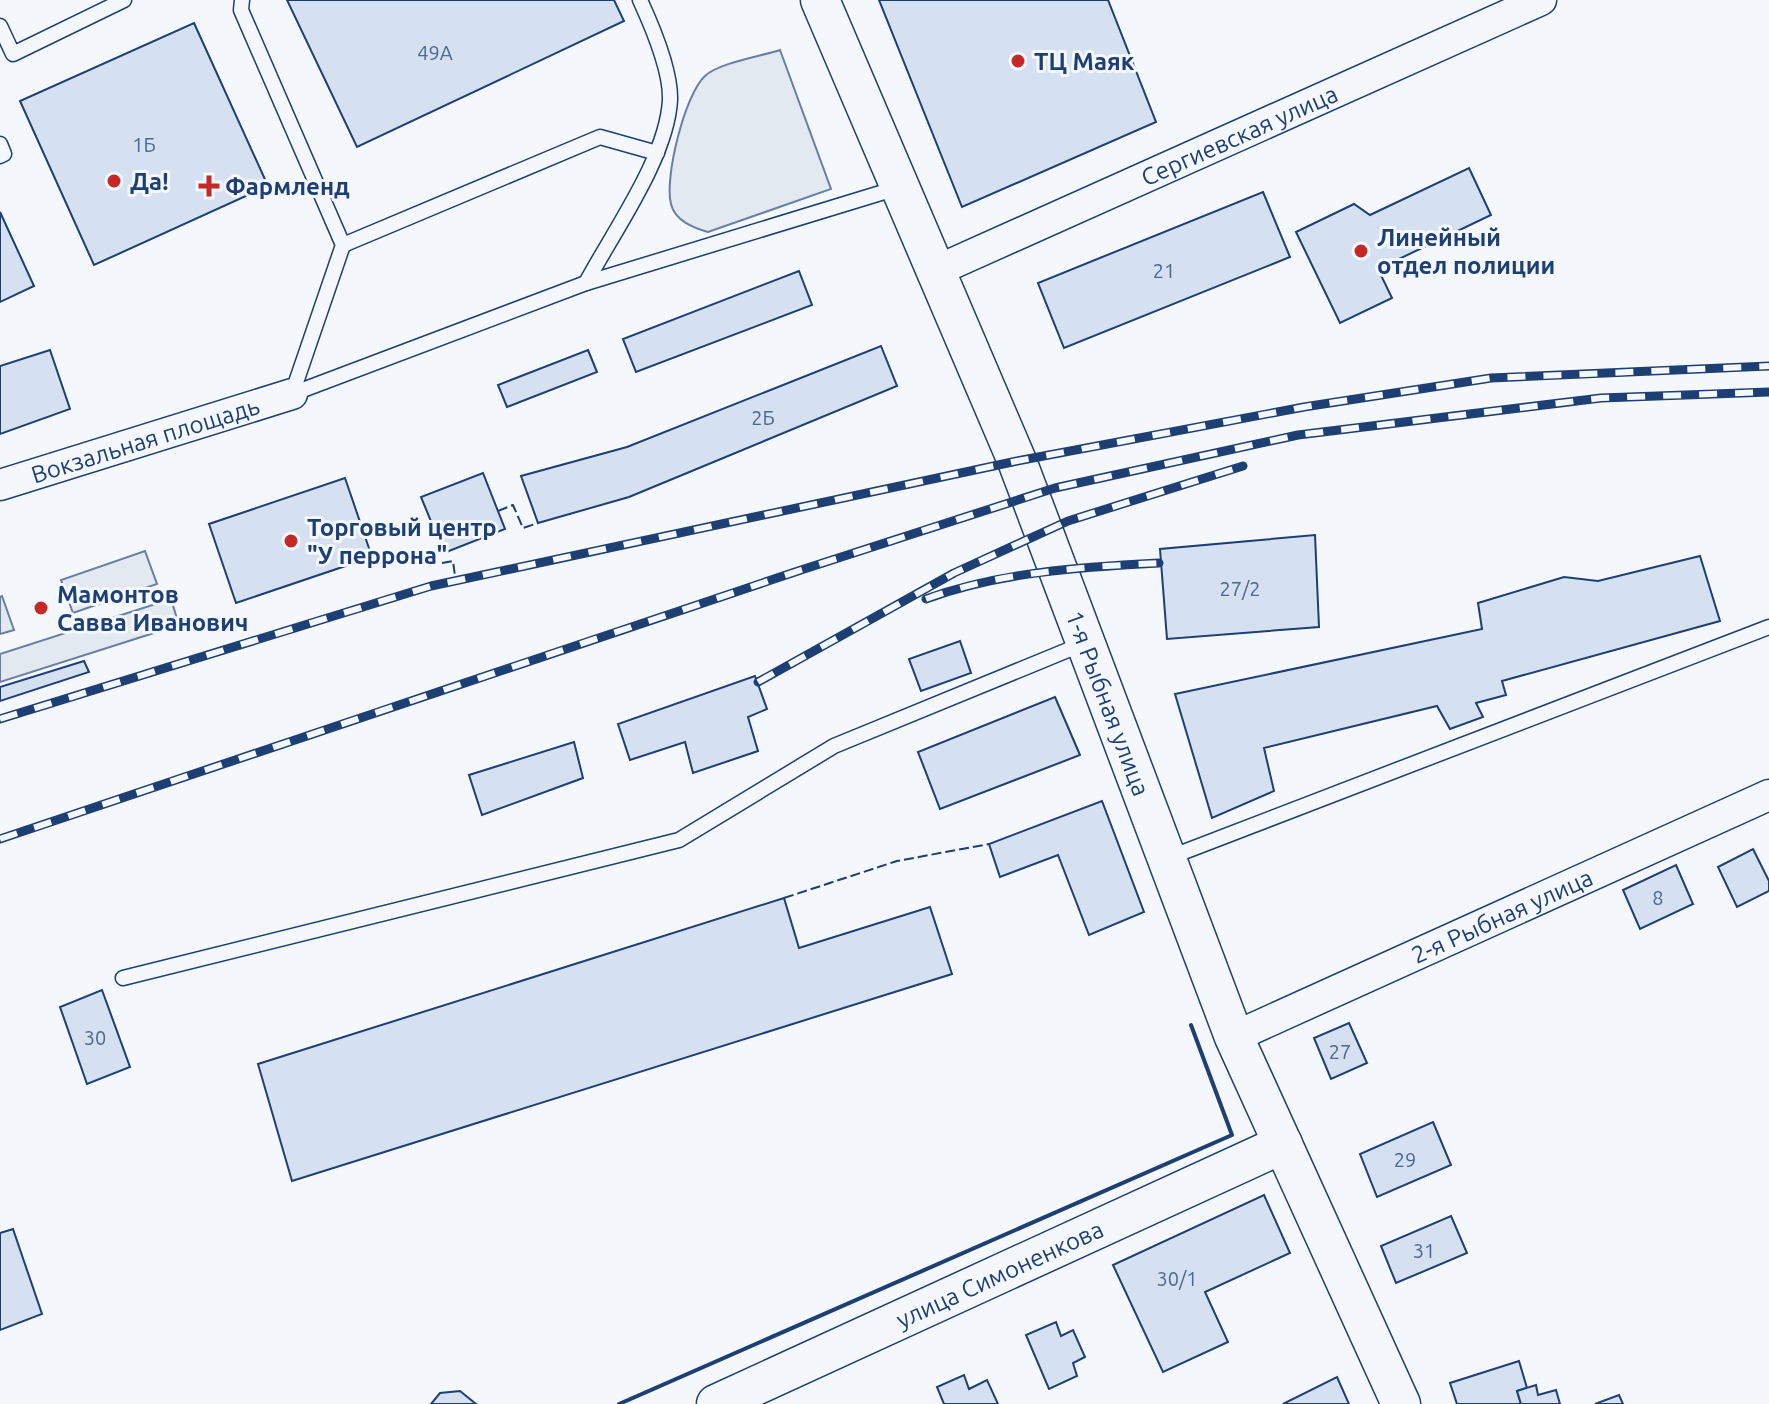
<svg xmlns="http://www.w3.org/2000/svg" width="1769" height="1404" font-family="Ubuntu,sans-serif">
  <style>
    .green { fill: #e3e9f0; stroke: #687fa3; stroke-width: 2 }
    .building { fill: #d5e0f0; stroke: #1d3f73; stroke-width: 2 }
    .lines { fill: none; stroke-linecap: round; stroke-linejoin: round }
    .service-casing { stroke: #1d3f73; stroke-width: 17 }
    .minor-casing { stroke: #1d3f73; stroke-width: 33 }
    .tertiary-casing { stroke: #1d3f73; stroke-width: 41 }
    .service { stroke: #f4f7fb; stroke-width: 14 }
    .minor { stroke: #f4f7fb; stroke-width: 30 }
    .tertiary { stroke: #f4f7fb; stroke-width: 38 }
    .rail-casing { stroke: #1d3f73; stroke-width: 9 }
    .rail { stroke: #f4f7fb; stroke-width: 6; stroke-dasharray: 18; stroke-linecap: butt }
    .fence { stroke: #1d3f73; stroke-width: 2; stroke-dasharray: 10 4; stroke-linecap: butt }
    .wall { stroke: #1d3f73; stroke-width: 4 }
    .poi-dot { fill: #c62828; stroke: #f4f7fb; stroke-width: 3 }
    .labels { text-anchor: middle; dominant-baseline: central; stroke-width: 6; stroke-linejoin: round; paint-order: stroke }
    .number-label { font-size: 20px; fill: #4b6792 }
    .poi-label { font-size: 24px; font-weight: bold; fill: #1d3f73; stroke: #f4f7fb; text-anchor: start }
    .street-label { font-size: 24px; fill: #1d3f73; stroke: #f4f7fb }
  </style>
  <rect width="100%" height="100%" fill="#f4f7fb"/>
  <g class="green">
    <path d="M780 50 831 189 708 232C694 228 675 221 671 204 664 178 685 94 705 76 718 63 762 56 780 50Z"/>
    <polygon points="145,551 157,584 73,613 61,580"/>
    <polygon points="2,596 14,630 0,634 0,597"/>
    <polygon points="171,599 179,625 0,682 0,654"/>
  </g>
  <g class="building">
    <polygon points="287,0 614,0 624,21 357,147"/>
    <polygon points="879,0 1108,0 1156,122 962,207"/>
    <polygon points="194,23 268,186 94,265 20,101"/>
    <polygon points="1469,168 1491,215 1378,269 1392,298 1340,323 1296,232 1354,204 1370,215"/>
    <polygon points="1263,192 1290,257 1064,348 1038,283"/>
    <polygon points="0,212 34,286 0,302"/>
    <polygon points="799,271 812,305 636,372 623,339"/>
    <polygon points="881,346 897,386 629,497 538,523 521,476 627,447"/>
    <polygon points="50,350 70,409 0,434 0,366"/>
    <polygon points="588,350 597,372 507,407 498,385"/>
    <polygon points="483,473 505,529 444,553 421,497"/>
    <polygon points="345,478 372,557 236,603 209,524"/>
    <polygon points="1315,535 1319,627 1167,639 1160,549"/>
    <polygon points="1700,556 1720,621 1502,681 1506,695 1476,703 1483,717 1450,729 1437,706 1264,748 1274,791 1212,818 1175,694 1482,629 1478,603 1564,577 1598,581"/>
    <polygon points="960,641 971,673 921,691 909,659"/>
    <polygon points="84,661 89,672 0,701 0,687"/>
    <polygon points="755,676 767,709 748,717 758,751 693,773 685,742 630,760 618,724"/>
    <polygon points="1055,697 1080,755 940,809 918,752"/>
    <polygon points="574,742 583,778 482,815 469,775"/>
    <polygon points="1102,801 1144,912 1089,935 1058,855 1000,877 989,844"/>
    <polygon points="1753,849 1769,881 1769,891 1737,907 1718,867"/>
    <polygon points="1676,865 1693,904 1640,929 1623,890"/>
    <polygon points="784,898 799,948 930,907 952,974 292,1181 258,1064"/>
    <polygon points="102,990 130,1067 87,1084 60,1007"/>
    <polygon points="1349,1023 1367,1063 1331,1079 1314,1038"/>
    <polygon points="1433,1122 1451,1165 1377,1197 1360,1154"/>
    <polygon points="1264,1195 1290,1253 1205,1292 1228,1342 1163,1372 1113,1265"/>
    <polygon points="1451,1216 1467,1253 1396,1283 1381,1246"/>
    <polygon points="13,1229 42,1314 0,1330 0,1233"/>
    <polygon points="1056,1322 1061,1336 1073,1330 1085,1357 1073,1363 1077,1376 1049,1389 1026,1335"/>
    <polygon points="1519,1361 1527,1388 1517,1391 1521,1404 1457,1404 1450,1383"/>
    <polygon points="964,1375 969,1389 987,1380 998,1404 944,1404 937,1387"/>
    <polygon points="1337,1377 1349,1404 1283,1404"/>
    <polygon points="1536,1385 1538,1395 1556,1390 1560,1404 1521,1404 1517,1391"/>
    <polygon points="460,1391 476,1404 431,1404 440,1393"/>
    <polygon points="1619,1395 1623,1404 1595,1404"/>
  </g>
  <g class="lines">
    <defs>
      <g id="service">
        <polyline points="242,0 241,10 343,245 292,394"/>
        <polyline points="0,26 13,54 124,0"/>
        <polyline points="0,144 4,154 0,156"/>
        <polyline points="343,245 600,137 657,153"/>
        <path d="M586 283C613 232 667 158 670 100 671 72 652 26 640 0"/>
        <polyline points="292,394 586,283 897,188"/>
        <polyline points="1168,858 1769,627"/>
        <polyline points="123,978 679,840 834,746 1085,643"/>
      </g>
      <g id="minor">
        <path id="s1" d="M938 270 1541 0"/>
        <path id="s2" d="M0 485 292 394"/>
        <path id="s3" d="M1234 1037 1769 795"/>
      </g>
      <g id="tertiary">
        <path id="s4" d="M820 0 1017 461 1234 1037 1401 1404"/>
        <path id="s5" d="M716 1404 1283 1144"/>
      </g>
    </defs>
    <use href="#service" class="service-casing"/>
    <use href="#minor" class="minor-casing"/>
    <use href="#tertiary" class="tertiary-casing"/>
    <use href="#service" class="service"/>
    <use href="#minor" class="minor"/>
    <use href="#tertiary" class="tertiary"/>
    <defs>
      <g id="rail">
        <path d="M926 599C999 572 1082 567 1159 563"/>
        <polyline points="758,682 954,573 1068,521 1243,466"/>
        <polyline points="0,719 431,586 1017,461 1304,407 1491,378 1769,366"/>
        <polyline points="0,839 801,570 1055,488 1298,435 1601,398 1769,392"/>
      </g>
    </defs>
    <use href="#rail" class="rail-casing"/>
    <use href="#rail" class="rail"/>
    <g class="fence">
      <polyline points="498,511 513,505 523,528 538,523"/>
      <polyline points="442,563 453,561 455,576"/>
      <polyline points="784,898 897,861 989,844"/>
    </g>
    <polyline class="wall" points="619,1404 1232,1135 1191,1025"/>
  </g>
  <g class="poi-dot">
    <circle cx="1018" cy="61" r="8"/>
    <circle cx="114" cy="181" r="8"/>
    <path d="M205 174h8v8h8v8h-8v8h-8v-8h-8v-8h8z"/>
    <circle cx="1361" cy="251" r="8"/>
    <circle cx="291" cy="541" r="8"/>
    <circle cx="41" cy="608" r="8"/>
  </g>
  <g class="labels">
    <g class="number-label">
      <text x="435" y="52">49А</text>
      <text x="144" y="144">1Б</text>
      <text x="1164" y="270">21</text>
      <text x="763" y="417">2Б</text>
      <text x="1240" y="588">27/2</text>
      <text x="1658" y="897">8</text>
      <text x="95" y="1037">30</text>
      <text x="1340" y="1051">27</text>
      <text x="1405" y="1159">29</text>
      <text x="1424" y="1250">31</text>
      <text x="1177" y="1278">30/1</text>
    </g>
    <g class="poi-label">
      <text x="1034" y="61">ТЦ Маяк</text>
      <text x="130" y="181">Да!</text>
      <text x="225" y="186">Фармленд</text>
      <text x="1377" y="237">Линейный<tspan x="1377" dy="28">отдел полиции</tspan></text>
      <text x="307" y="527">Торговый центр<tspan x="307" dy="28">"У перрона"</tspan></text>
      <text x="57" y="594">Мамонтов<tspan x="57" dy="28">Савва Иванович</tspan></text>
    </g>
    <g class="street-label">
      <text stroke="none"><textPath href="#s1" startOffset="330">Сергиевская улица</textPath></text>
      <text stroke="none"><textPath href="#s2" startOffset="152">Вокзальная площадь</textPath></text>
      <text stroke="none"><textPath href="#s4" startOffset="760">1-я Рыбная улица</textPath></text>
      <text stroke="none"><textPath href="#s3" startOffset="294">2-я Рыбная улица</textPath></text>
      <text stroke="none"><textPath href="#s5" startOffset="312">улица Симоненкова</textPath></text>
    </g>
  </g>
</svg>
